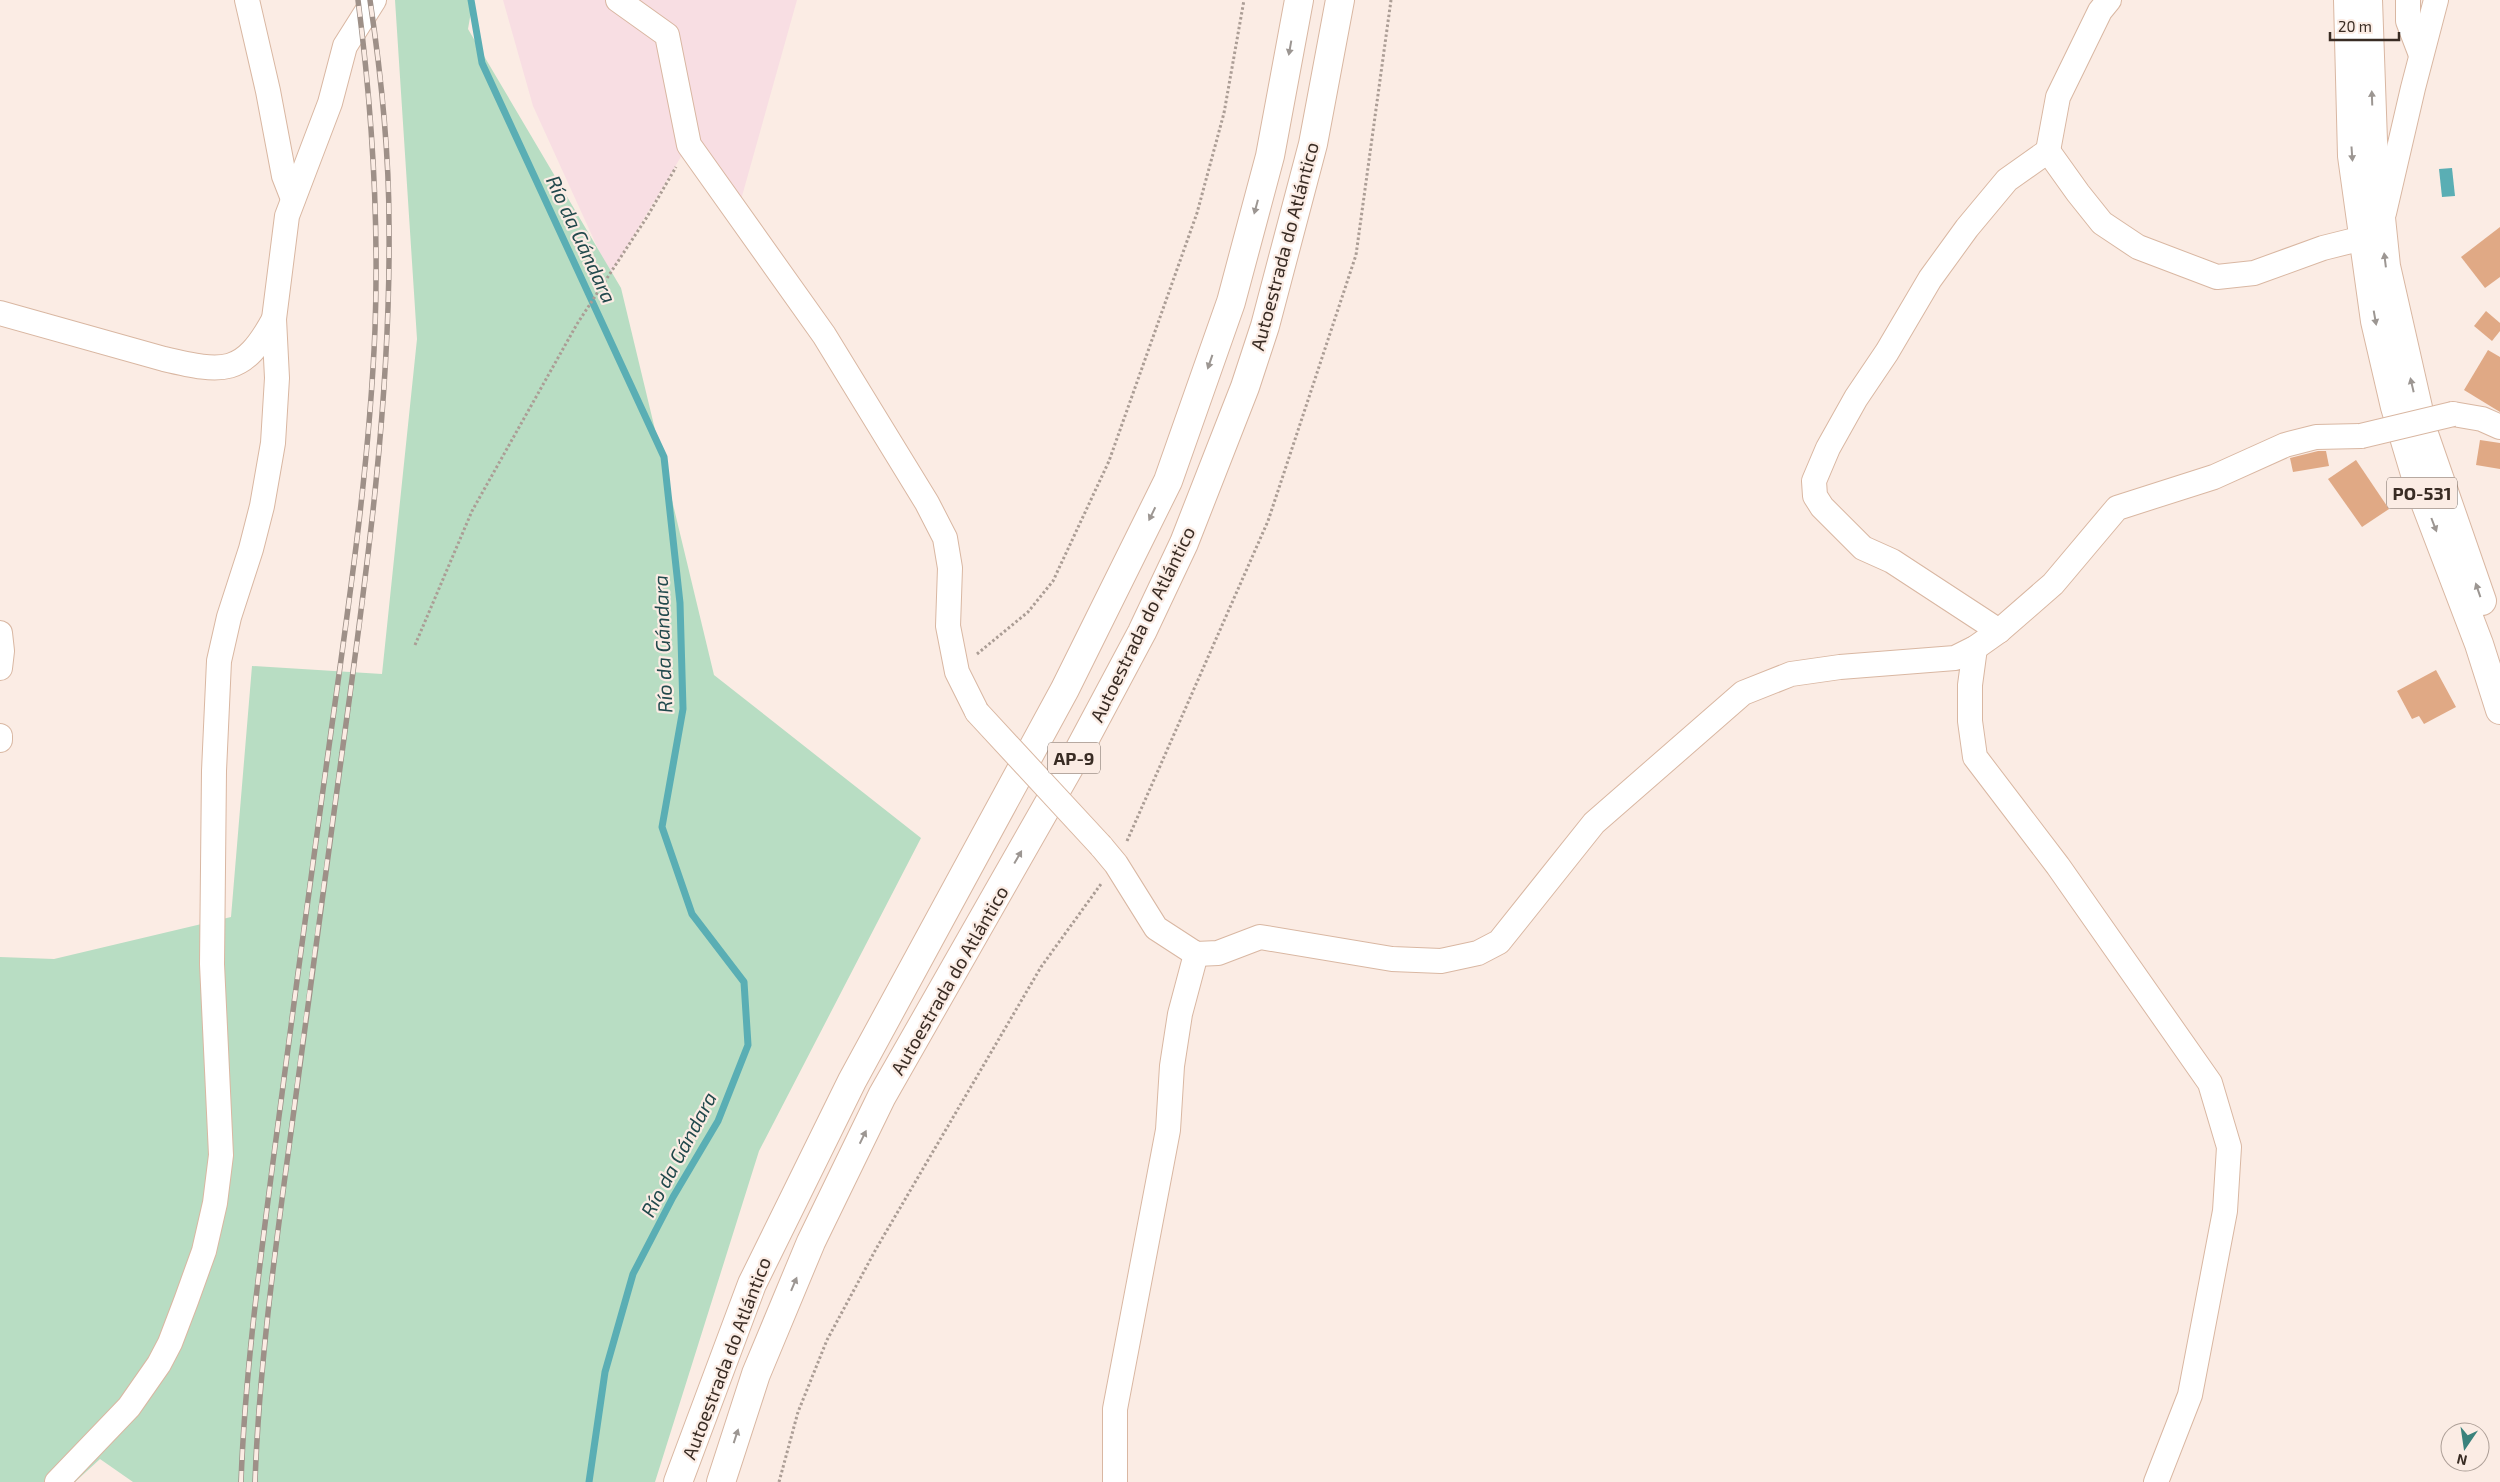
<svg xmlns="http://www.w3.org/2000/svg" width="2500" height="1482" font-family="'Exo 2',sans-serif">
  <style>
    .industrial { fill: #f8dee3 }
    .green { fill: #b8ddc3 }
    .water { fill: #5aaeb4 }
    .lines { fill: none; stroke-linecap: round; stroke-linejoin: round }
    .stream { stroke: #5aaeb4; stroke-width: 7 }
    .building { fill: #e0a985 }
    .street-casing { stroke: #d9b7a2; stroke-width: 26 }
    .primary-casing { stroke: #d9b7a2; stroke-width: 30 }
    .highway-casing { stroke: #d9b7a2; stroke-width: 30 }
    .path { stroke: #ab9d95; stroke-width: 3; stroke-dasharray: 2.5 2.5; stroke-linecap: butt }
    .street { stroke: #fff; stroke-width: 24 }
    .primary { stroke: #fff; stroke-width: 28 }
    .highway { stroke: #fff; stroke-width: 28 }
    .rail-casing { stroke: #9e9088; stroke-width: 5.5 }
    .rail { stroke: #fbece4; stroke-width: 4; stroke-dasharray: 11; stroke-linecap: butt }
    .street-bridge-casing { stroke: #d9b7a2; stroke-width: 26; stroke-linecap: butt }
    .street-bridge { stroke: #fff; stroke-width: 24 }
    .oneway { fill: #9c9692 }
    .labels { text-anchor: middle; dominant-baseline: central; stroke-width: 4.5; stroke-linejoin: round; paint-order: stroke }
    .shield { fill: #fbece4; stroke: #73665e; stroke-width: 1 }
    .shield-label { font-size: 18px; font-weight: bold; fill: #392c24 }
    .street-label { font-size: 19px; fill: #392c24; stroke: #fbece4 }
    .water-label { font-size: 20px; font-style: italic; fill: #21494c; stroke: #fbece4 }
  </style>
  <rect width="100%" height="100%" fill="#fbece4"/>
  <polygon class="industrial" points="503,0 797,0 737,214 688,145 610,275 533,106"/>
  <polygon class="green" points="395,0 473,0 468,29 621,288 714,675 921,838 759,1151 655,1482 133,1482 100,1459 75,1482 0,1482 0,957 54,959 231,917 252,666 382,674 417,339"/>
  <polygon class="water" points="2452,168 2455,196 2442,197 2439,169"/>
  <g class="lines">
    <polyline class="stream" points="471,0 482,63 664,457 680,603 683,709 662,827 692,914 744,982 748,1045 718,1121 673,1197 633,1274 605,1372 589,1482"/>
  </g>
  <g class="building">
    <polygon points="2500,227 2500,277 2485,288 2461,257"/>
    <polygon points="2486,311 2500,323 2500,331 2492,341 2474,326"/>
    <polygon points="2488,350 2500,357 2500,412 2464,390"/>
    <polygon points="2480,440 2500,443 2500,469 2476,465"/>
    <polygon points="2318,451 2326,451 2329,466 2293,472 2290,458"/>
    <polygon points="2356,460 2389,509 2362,527 2328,479"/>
    <polygon points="2436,670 2456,707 2424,724 2419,716 2412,719 2397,691"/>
  </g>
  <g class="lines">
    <defs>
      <g id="street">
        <polyline points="247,0 268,91 284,176 293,199"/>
        <polyline points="618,0 667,35 689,145 824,335 927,503 945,538 950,568 948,626 957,672 977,712"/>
        <polyline points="2408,0 2408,21 2421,55"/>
        <polyline points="2048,151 2058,97 2100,11 2109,0"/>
        <polyline points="2384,213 2413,88 2436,0"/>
        <path d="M0 313 164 359C224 373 243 376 274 319"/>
        <polyline points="2453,414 2482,419 2500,427"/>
        <polyline points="1999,631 1892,561 1863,548 1822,507 1815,496 1814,481 1828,448 1856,398 1887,352 1930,279 1967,228 2007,180 2048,151 2078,193 2102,223 2138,247 2217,277 2254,273 2323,248 2363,238"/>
        <polyline points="0,633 2,651 0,668"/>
        <polyline points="1975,648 1970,685 1970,721 1975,757 2058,866 2210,1083 2229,1147 2225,1211 2190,1395 2156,1482"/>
        <polyline points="0,736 0,740"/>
        <polyline points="1101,846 1116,864 1156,928 1196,954 1218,953 1260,937 1392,959 1441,961 1478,953 1499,942 1594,823 1743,693 1791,674 1840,667 1955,658 1975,648 1999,631 2053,584 2117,508 2214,477 2285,445 2316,437 2361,436"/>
        <polyline points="57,1482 129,1407 159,1364 170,1343 186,1301 204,1251 215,1203 221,1155 212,964 214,771 219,661 229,617 251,549 262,506 273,443 277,378 274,319 287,216 330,103 345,46 374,0"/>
        <polyline points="1115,1482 1115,1409 1168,1130 1172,1066 1180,1014 1196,954"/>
      </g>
      <g id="primary">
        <polyline points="2348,0 2352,156 2375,321 2395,407 2418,484 2479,644 2500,710"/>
        <polyline points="2368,0 2373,141 2386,266 2424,434 2482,601"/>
      </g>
      <g id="highway">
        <polyline points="678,1482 752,1284 852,1081 1065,689 1168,481 1231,302 1270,156 1299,0"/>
        <polyline points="721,1482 756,1374 811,1242 882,1096 1078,752 1142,632 1184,543 1245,387 1265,326 1313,144 1340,0"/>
      </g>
    </defs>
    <use href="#street" class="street-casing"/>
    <use href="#primary" class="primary-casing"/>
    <use href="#highway" class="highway-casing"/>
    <g class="path">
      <polyline points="415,645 472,511 577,324 647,217 676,167"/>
      <polyline points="977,654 1028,612 1053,581 1109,461 1197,213 1224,113 1244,0"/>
      <polyline points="1127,841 1268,521 1356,255 1391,0"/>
      <polyline points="779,1482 798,1412 827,1340 876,1249 1041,967 1101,884"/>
    </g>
    <use href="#street" class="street"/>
    <use href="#primary" class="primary"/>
    <use href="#highway" class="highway"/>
    <defs>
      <g id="rail">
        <path d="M241 1482C245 1372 260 1263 274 1154 291 1025 308 897 326 768 346 622 369 476 375 329 379 219 372 109 358 0"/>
        <path d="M255 1482C259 1370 274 1258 289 1147 306 1015 324 884 342 753 366 578 391 401 389 224 389 149 381 74 370 0"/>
      </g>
    </defs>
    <use href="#rail" class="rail-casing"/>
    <use href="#rail" class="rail"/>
    <defs>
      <g id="street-bridge">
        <polyline points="2361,436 2453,414"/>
        <polyline points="977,712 1101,846"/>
      </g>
    </defs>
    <use href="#street-bridge" class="street-bridge-casing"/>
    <use href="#street-bridge" class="street-bridge"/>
  </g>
  <defs><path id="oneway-solid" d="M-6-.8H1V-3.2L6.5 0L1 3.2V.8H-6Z" transform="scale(1.25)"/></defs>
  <g class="oneway">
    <use href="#oneway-solid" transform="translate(1290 48) rotate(100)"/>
    <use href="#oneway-solid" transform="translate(2372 98) rotate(-92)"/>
    <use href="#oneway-solid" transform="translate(2352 154) rotate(86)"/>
    <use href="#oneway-solid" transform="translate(1256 207) rotate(105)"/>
    <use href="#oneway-solid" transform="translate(2385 260) rotate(-97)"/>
    <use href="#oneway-solid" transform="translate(2375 318) rotate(80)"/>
    <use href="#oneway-solid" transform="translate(1210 362) rotate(109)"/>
    <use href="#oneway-solid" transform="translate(2412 385) rotate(-103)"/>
    <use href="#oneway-solid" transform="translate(1152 514) rotate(116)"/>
    <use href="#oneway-solid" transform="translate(2434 525) rotate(69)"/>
    <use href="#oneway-solid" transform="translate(2478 590) rotate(-109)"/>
    <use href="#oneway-solid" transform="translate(1018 857) rotate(-60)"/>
    <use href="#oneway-solid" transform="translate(863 1137) rotate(-64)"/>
    <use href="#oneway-solid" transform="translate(794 1284) rotate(-67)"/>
    <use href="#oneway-solid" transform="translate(736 1436) rotate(-72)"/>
  </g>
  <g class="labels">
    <g class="shield">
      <rect x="2387" y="477.5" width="70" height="31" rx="4"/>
      <rect x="1048" y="742.5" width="52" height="31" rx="4"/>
    </g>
    <g class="shield-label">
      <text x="2422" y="493">PO-531</text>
      <text x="1074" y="758">AP-9</text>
    </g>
    <g class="street-label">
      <text transform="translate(1284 246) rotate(-75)">Autoestrada do Atlántico</text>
      <text transform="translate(1142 624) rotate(-64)">Autoestrada do Atlántico</text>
      <text transform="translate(949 980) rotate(-60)">Autoestrada do Atlántico</text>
      <text transform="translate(726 1358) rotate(-69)">Autoestrada do Atlántico</text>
    </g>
    <g class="water-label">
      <text transform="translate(582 239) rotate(65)">Río da Gándara</text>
      <text transform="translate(662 644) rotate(-92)">Río da Gándara</text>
      <text transform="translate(678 1154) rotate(-62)">Río da Gándara</text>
    </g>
  </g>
  <g transform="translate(2465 1447) rotate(193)"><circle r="24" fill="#fbece4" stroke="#ad9f97"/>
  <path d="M0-4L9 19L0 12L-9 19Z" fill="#3a827c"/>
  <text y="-8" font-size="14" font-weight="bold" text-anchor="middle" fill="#392c24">N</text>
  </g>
  <path d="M2330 32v8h69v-8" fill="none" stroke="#392c24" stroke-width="2.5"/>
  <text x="2338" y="32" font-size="15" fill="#392c24" stroke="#fbece4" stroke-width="4" paint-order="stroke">20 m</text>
</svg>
